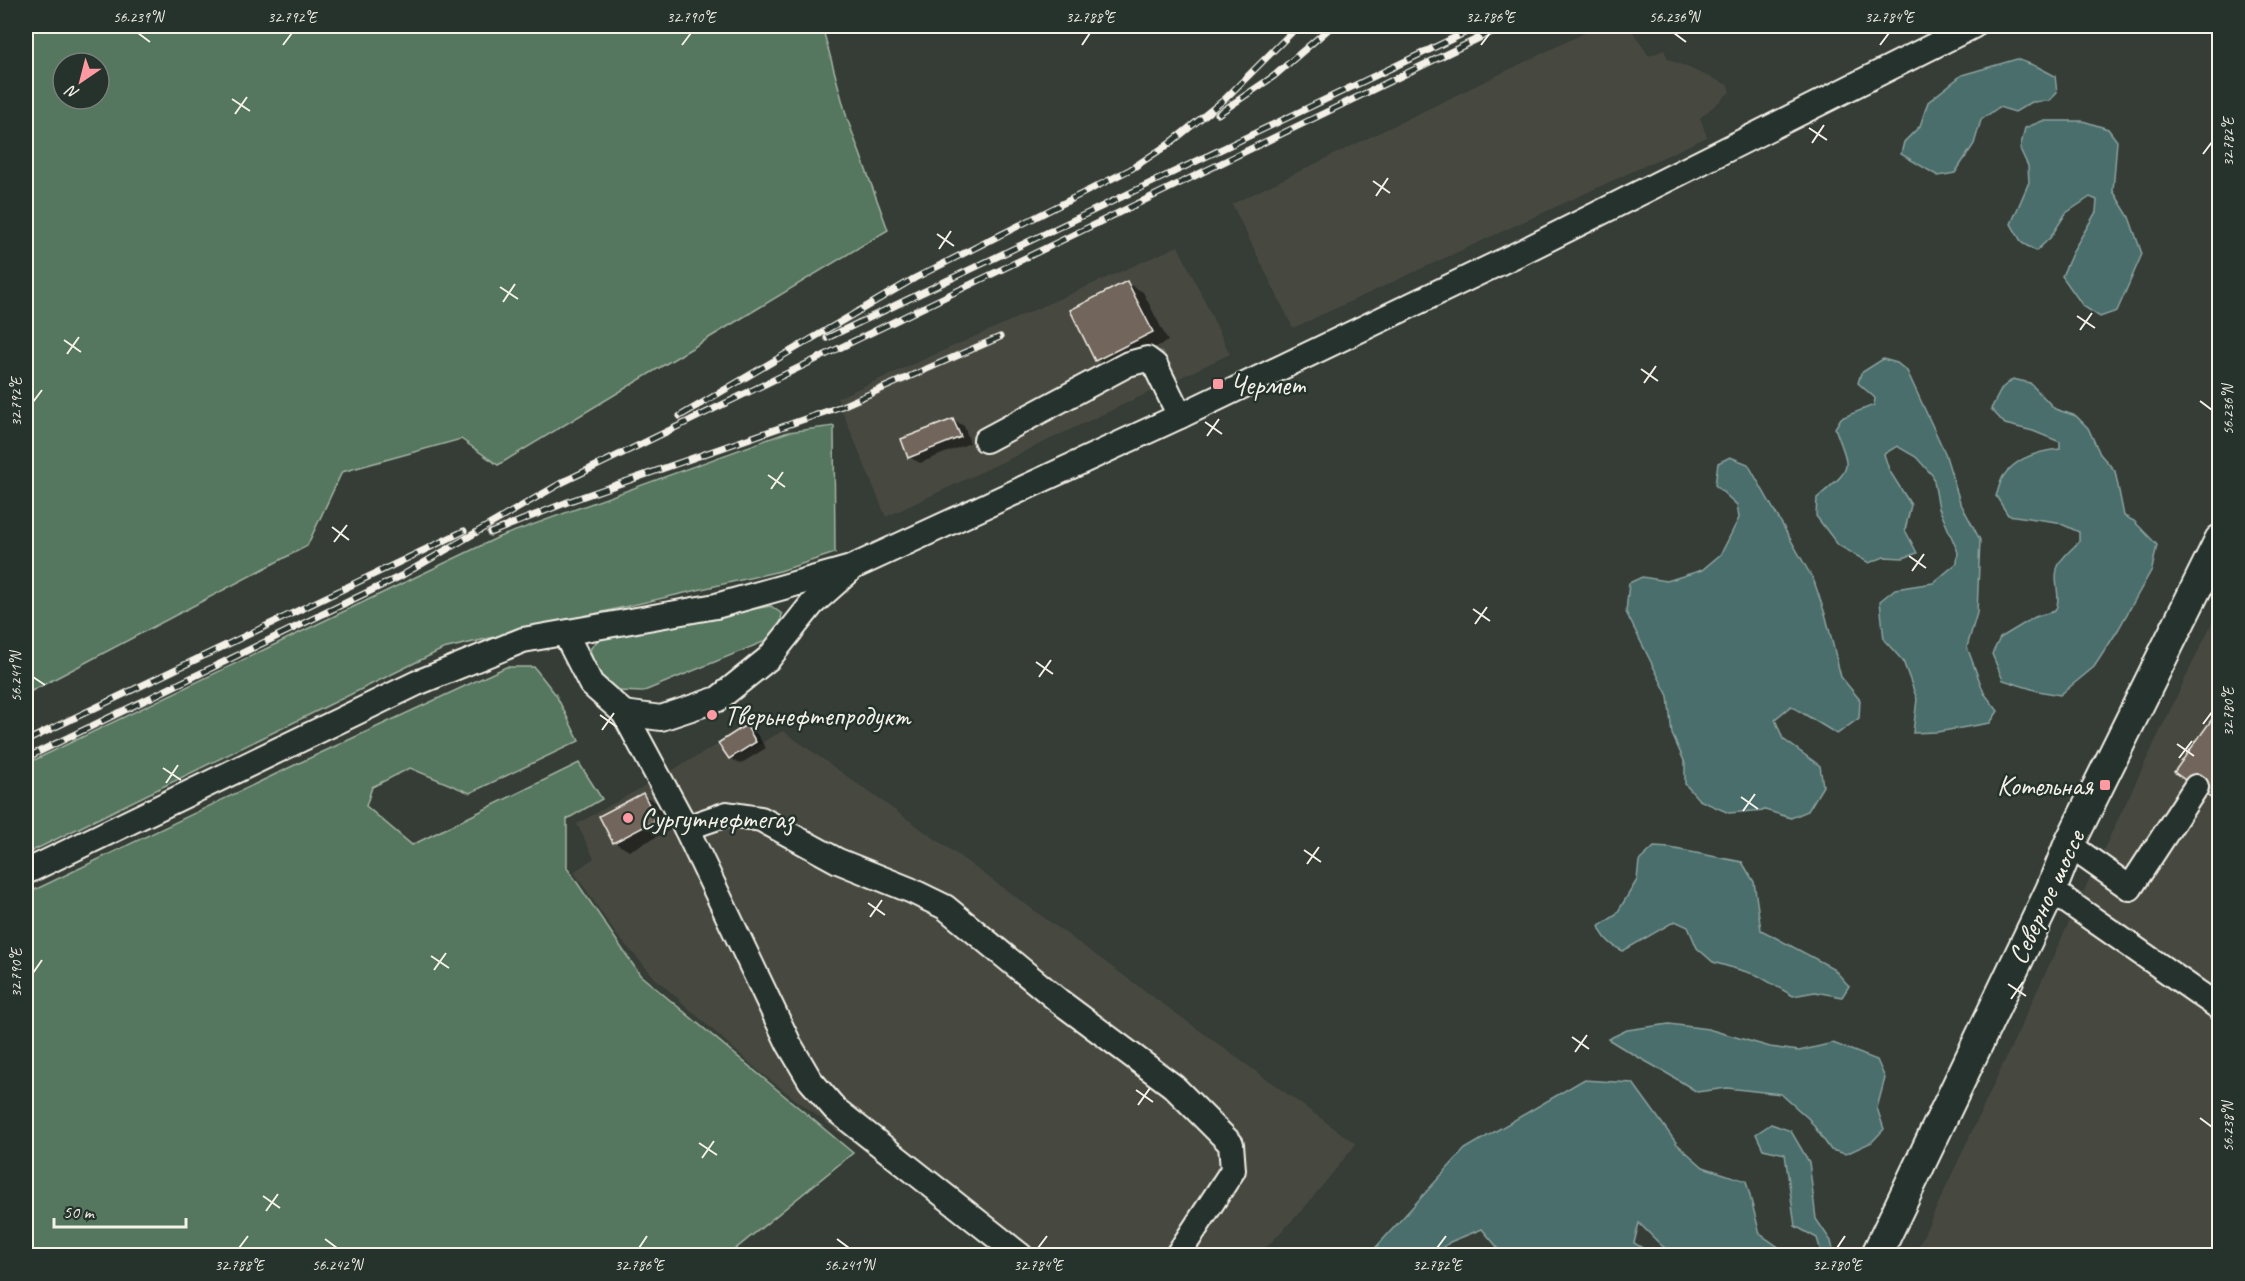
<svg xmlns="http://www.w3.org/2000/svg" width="2245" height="1281" font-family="Caveat,sans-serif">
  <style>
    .built { fill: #474941 }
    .green { fill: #55765f; stroke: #a4b4a4; stroke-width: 1.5; fill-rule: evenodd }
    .water { fill: #496e6c; stroke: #8da29e; stroke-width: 1.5 }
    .shadow { fill: #0007 }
    .building { fill: #71655b; stroke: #f4f1e8; stroke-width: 1.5 }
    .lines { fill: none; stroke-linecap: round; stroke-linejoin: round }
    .minor-casing { stroke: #f4f1e8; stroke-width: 28 }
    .major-casing { stroke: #f4f1e8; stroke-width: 34 }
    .minor { stroke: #26332d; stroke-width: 24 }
    .major { stroke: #26332d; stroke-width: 30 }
    .rail-casing { stroke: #f4f1e8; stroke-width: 7 }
    .rail { stroke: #26332d; stroke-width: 4.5; stroke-dasharray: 14; stroke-linecap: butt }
    .ticks { fill: none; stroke: #f4f1e8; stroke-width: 2 }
    .poi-dot { fill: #ff9aa2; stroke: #26332d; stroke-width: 2 }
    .labels { text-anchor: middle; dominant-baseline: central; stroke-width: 5; stroke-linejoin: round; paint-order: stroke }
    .poi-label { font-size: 28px; fill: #f4f1e8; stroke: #26332d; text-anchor: start }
    .street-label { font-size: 28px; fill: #f4f1e8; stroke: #26332d }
    .neatline { fill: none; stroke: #f4f1e8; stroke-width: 2 }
    .ticks-label { font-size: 15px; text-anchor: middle; fill: #f4f1e8 }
  </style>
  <rect width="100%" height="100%" fill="#353d36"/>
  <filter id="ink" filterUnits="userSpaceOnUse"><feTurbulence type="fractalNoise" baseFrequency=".0167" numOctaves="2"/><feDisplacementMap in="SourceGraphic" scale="12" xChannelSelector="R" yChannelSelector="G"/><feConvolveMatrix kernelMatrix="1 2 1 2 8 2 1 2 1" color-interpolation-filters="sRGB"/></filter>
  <g filter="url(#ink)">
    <g class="built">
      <polygon points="1599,26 1629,26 1649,56 1664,50 1668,59 1728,85 1730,92 1700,118 1707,137 1293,328 1232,204"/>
      <polygon points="1178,246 1230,354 886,517 837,398"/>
      <polygon points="2219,608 2219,1255 1914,1256 2078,903"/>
      <polygon points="783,731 948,848 1356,1144 1305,1207 1259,1255 1001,1255 761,1073 656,979 616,934 574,872 594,858 577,824 717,745 730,760"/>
    </g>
    <g class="green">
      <path d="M26 26H822L847 118 888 230 498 465 461 439 342 472 307 546 26 694ZM63 63H99V99H63Z"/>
      <polygon points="834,426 835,553 780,571 443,649 26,854 26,764 499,537 788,432"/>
      <polygon points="771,606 782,614 780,625 768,640 642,692 618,691 605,682 593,662 590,649 600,638 632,630"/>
      <polygon points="506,667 534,667 556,695 579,741 470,793 410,768 372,787 366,806 412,845 579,763 602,799 567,819 567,868 640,975 853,1153 728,1255 26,1255 26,894 299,763"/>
    </g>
    <g class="water">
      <polygon points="2017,59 2038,67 2055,76 2057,93 2049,101 2032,102 2015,112 1999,107 1981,120 1974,144 1955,173 1938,176 1901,154 1904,142 1920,126 1928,102 1962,75"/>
      <polygon points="2042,121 2083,121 2108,129 2117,141 2113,191 2129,217 2142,254 2117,311 2100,317 2083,306 2062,276 2074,249 2096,212 2097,200 2090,197 2066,213 2050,238 2036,251 2022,243 2011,224 2029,182 2028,166 2020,149 2025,128"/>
      <path d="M1883 359 1897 363 1907 371 1945 453 1960 502 1980 540 1977 613 1967 647 1984 693 1998 711 1990 723 1937 732 1913 733 1917 699 1903 661 1884 640 1880 601 1895 589 1933 583 1957 563 1958 552 1939 508 1933 476 1916 457 1897 446 1884 454 1889 470 1911 505 1905 530 1917 553 1903 558 1884 557 1869 563 1838 545 1816 516 1817 498C1852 467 1852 473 1835 428L1841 418 1874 405 1875 398 1858 383 1861 373Z"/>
      <path d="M2013 379 2030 383 2055 409 2076 416 2088 428 2100 454 2115 471 2124 516 2134 521 2157 545 2152 569 2118 630 2094 667 2060 695 2038 691 2003 680 1992 654 2000 638 2035 617 2055 611C2063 597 2051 579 2059 564 2063 556 2073 548 2079 542V532L2057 522 2008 515 1996 496C1999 489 2000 479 2005 474 2018 457 2040 451 2060 449V442L2033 431 2005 424 1991 409 2002 388Z"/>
      <polygon points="1730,457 1748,464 1814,581 1826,617 1841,677 1860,700 1859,718 1837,734 1791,706 1775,719 1783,739 1820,766 1823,786 1808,811 1791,818 1765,810 1729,813 1699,800 1685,784 1685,763 1672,734 1668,696 1626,612 1629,583 1642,577 1667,581 1702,570 1721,554 1739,518 1737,505 1715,485 1718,463"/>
      <path d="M1654 847 1670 848 1742 862 1754 882 1761 930 1833 968 1849 986 1842 997 1815 992 1793 996 1757 975 1713 962 1697 948 1688 927 1675 921 1623 951C1612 946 1603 938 1599 926L1616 915 1637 880 1639 861Z"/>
      <path d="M1669 1024 1708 1029 1770 1047 1799 1051 1833 1043 1877 1060 1885 1078 1877 1108 1884 1129 1872 1142 1846 1154 1831 1150 1809 1119 1781 1094 1727 1088 1697 1092C1668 1072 1637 1058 1608 1039L1627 1030Z"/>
      <polygon points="1583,1080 1633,1083 1677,1144 1703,1167 1746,1181 1760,1234 1790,1255 1675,1255 1661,1245 1639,1223 1634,1243 1654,1255 1554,1255 1551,1250 1503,1254 1482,1229 1450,1242 1435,1255 1369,1255 1465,1149"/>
      <polygon points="1771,1124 1791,1131 1809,1162 1816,1219 1831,1241 1834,1254 1822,1255 1817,1238 1795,1226 1785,1154 1763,1149 1756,1134"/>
    </g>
    <g class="shadow">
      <polygon points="1127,283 1143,292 1168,341 1112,369 1096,360"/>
      <polygon points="953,420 964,426 970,443 920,463 909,457"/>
      <polygon points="2220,711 2220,801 2212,797"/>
      <polygon points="746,727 756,733 766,748 740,764 730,758"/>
      <polygon points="643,795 659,804 672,829 629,851 614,842"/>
      <polygon points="2220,1248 2220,1256 2214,1256"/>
    </g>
    <g class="building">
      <polygon points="1127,281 1153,332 1095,361 1070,310"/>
      <polygon points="953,419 961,437 908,458 901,439"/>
      <polygon points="2220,708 2220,787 2212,799 2174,772"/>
      <polygon points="746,725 756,742 729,759 718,743"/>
      <polygon points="643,793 657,820 613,843 599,816"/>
    </g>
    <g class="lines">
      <defs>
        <g id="minor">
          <polyline points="986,440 1128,364 1147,359 1155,365 1180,416"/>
          <polyline points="565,633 591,684 624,713 661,718 718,699 769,658 812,604 848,572"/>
          <polyline points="624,713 686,828 789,1044 810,1080 835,1109 1021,1256"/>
          <polyline points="686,828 727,814 761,819 838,861 910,890 945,907 1059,1001 1173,1086 1231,1144 1233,1170 1177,1256"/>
          <polyline points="2069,845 2130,888 2196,787"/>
          <polyline points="26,872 417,683 523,640 716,606 851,568 1180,416 1522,252 1973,26"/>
          <polyline points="2051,890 2220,1008"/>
        </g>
        <polyline id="major" points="1876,1256 2051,890 2069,845 2220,540"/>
      </defs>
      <use href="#minor" class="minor-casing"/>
      <use href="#major" class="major-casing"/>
      <use href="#minor" class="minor"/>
      <use href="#major" class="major"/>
      <defs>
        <g id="rail">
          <polyline points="1218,114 1274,76 1332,26"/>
          <polyline points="827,338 1479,26"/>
          <polyline points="680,416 915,278 1131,169 1169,144 1225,99 1298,26"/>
          <polyline points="490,533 570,501 842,406 1000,337"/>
          <polyline points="26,741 464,531"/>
          <polyline points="26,758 401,576 563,482 1504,26"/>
        </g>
      </defs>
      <use href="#rail" class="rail-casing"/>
      <use href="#rail" class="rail"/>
    </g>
  </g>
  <path class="ticks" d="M138 33 150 42M1674 33 1686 42M283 45 292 33M682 45 691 33M1082 45 1090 33M1481 45 1490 33M1880 45 1889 33M232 99 250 111M235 114 247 97M1809 128 1827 140M1812 143 1824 125M2203 154 2212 142M1373 181 1390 193M1376 196 1388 178M937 234 954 246M939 249 951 231M500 287 518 299M503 302 515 284M2077 316 2095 328M2080 330 2092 313M64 340 81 352M67 354 79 337M1641 369 1658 381M1644 383 1656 366M2200 401 2212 410M33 402 42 390M1205 422 1222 434M1207 436 1219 419M768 475 785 487M771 489 783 472M332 527 349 540M334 542 347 525M1909 556 1926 568M1912 571 1924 554M1473 609 1490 621M1475 624 1487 607M1036 662 1053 674M33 677 45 685M1039 677 1051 660M600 715 617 727M2203 724 2212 712M602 730 614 713M2177 744 2194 756M2179 758 2192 741M163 768 181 780M166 783 178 765M1741 797 1758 809M1743 811 1755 794M1304 850 1321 862M1307 864 1319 847M868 903 885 915M870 917 882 900M431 956 449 968M434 970 446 953M33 973 42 960M2008 984 2026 996M2011 999 2023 982M1572 1037 1589 1049M1575 1052 1587 1035M1136 1090 1153 1102M1138 1105 1150 1088M2200 1118 2212 1127M699 1143 717 1155M702 1158 714 1141M263 1196 280 1208M266 1211 278 1194M325 1239 337 1248M837 1239 849 1248M239 1248 248 1236M639 1248 647 1236M1038 1248 1047 1236M1437 1248 1446 1236M1837 1248 1845 1236"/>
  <g class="poi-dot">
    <rect x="1212" y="378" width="12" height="12" rx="3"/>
    <circle cx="712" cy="715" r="6"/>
    <rect x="2099" y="779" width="12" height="12" rx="3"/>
    <circle cx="628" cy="818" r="6"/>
  </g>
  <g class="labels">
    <g class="poi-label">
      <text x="1230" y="384">Чермет</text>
      <text x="724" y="715">Тверьнефтепродукт</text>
      <text x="2093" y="785" text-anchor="end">Котельная</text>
      <text x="640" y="818">Сургутнефтегаз</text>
    </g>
    <g class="street-label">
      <text transform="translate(2046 897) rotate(-65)">Северное шоссе</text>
    </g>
  </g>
  <rect width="2245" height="1281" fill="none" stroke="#26332d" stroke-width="66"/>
  <g transform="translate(81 81) rotate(215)"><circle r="28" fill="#26332d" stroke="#787f78" stroke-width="1.5"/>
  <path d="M0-4.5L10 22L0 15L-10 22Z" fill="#ff9aa2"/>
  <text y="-9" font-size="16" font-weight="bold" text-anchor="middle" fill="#f4f1e8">N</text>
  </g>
  <path d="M54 1218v9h132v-9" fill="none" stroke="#f4f1e8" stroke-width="3"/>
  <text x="63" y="1218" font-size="18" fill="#f4f1e8" stroke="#26332d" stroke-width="4.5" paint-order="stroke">50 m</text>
  <rect x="33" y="33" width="2179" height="1215" class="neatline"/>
  <g class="ticks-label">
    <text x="138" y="22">56.239°N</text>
    <text x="292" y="22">32.792°E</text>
    <text x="691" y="22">32.790°E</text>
    <text x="1090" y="22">32.788°E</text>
    <text x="1490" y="22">32.786°E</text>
    <text x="1674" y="22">56.236°N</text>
    <text x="1889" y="22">32.784°E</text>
    <text transform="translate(2228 142) rotate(-90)" y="5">32.782°E</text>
    <text transform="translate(16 402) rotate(-90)" y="5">32.792°E</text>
    <text transform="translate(2228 410) rotate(-90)" y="5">56.236°N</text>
    <text transform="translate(16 677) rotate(-90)" y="5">56.241°N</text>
    <text transform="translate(2228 712) rotate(-90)" y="5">32.780°E</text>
    <text transform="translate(16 973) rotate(-90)" y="5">32.790°E</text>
    <text transform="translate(2228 1127) rotate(-90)" y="5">56.238°N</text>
    <text x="239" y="1270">32.788°E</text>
    <text x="337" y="1270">56.242°N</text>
    <text x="639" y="1270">32.786°E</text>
    <text x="849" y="1270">56.241°N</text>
    <text x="1038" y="1270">32.784°E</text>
    <text x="1437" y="1270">32.782°E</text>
    <text x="1837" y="1270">32.780°E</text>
  </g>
</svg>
